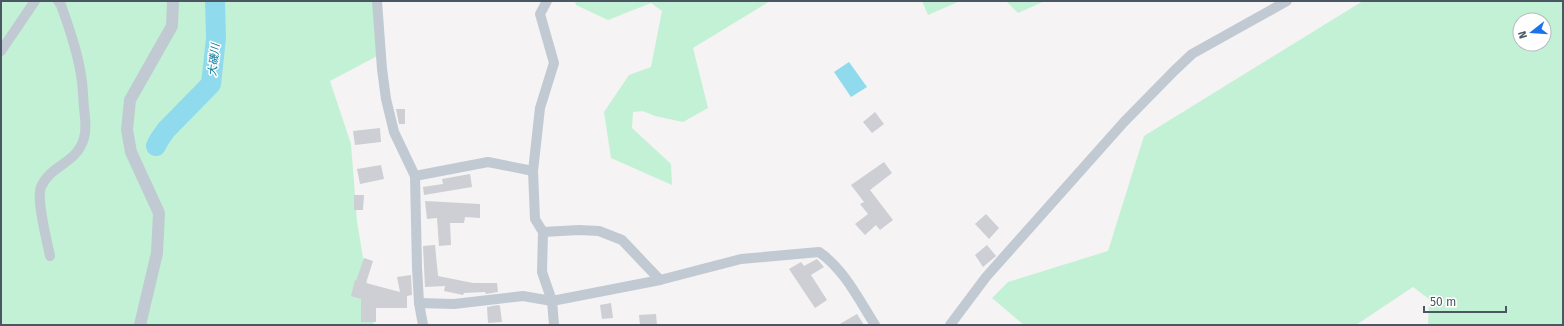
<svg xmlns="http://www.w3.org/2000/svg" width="1564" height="326" font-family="'Fira Sans','Noto Sans JP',sans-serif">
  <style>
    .green { fill: #c3f1d5; fill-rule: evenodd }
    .water { fill: #90daee }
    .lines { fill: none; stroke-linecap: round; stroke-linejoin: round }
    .river { stroke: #90daee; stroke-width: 20 }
    .building { fill: #cdcfd5 }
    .minor { stroke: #c1cad2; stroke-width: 10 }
    .tertiary { stroke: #c1cad2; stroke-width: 12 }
    .labels { text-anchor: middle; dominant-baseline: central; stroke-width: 3; stroke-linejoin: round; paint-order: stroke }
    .water-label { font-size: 11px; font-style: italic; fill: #0c7c9b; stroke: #fff }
  </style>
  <rect width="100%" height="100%" fill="#f5f3f3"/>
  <g class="green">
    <polygon points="1,1 373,1 381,54 330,81 351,144 357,221 374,325 1,325"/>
    <polygon points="575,1 770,1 693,48 708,108 683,122 655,116 643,111 633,112 632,128 671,164 672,185 611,158 604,112 629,75 651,67 662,11 651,3 608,20 576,5"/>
    <polygon points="922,1 960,1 928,15"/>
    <polygon points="1006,1 1045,1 1018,13"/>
    <path d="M1363 1H1563V325H1428L1429 299 1413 287 1356 325H1024L992 298 1008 282 1108 251 1144 136ZM1520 20H1544V44H1520Z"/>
  </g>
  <polygon class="water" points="849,62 867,87 851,97 834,72"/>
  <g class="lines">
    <polyline class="river" points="156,146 159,140 166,130 211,84 216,38 215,1"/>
  </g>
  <g class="building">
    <polygon points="396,109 405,109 405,124 399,124"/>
    <polygon points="875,112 884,124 872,133 863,122"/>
    <polygon points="380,128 381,142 355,145 353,131"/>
    <polygon points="884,162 892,173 870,190 893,220 880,230 876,225 865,235 855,224 868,214 860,204 864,202 851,185"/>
    <polygon points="381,165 384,179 360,184 357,169"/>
    <polygon points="470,174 472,187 424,195 423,187 443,184 442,179"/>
    <polygon points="354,195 364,195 363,210 354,210"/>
    <polygon points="425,201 480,204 480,218 465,217 464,223 450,223 451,245 439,246 437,218 427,219"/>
    <polygon points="986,214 999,228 989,239 975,224"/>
    <polygon points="435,245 438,276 473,283 497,283 498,292 486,294 485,292 464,293 463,295 444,291 445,286 425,287 423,246"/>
    <polygon points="987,245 996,256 983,267 975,255"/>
    <polygon points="364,258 373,261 366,283 400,292 397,277 411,275 412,295 407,296 407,308 376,308 376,322 361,322 361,299 351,296 355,280 356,281"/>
    <polygon points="817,259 824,267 811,275 827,300 815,308 789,269 801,262 804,266"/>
    <polygon points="611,303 613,318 602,319 600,305"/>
    <polygon points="498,305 500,306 502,322 488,323 487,307"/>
    <polygon points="656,314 657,325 640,325 639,315"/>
    <polygon points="857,314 864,325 838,325"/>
  </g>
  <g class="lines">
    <g class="minor">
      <polyline points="377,1 382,69 386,99 394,132 415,176 417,267 419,303 423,325"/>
      <polyline points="547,1 540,14 554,63 540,108 533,171 535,219 543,232 542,272 552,301 554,325"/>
      <polyline points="1,51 35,1"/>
      <polyline points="415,176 488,162 533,171"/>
      <polyline points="543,232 579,230 599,231 622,240 660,280"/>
      <path d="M50 256C47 241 36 199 41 187 50 165 77 164 84 138 87 128 85 118 84 108 83 97 83 85 81 75 77 50 69 28 61 5L58 1"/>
      <path d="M419 303 454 304 523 296 552 301 660 280 741 259 819 252C844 269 859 300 875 325"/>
      <polyline points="950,325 986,277 1124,122 1174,71 1192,54 1287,1"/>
    </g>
    <polyline class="tertiary" points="140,325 157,253 159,213 131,152 127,130 130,100 172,26 173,1"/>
  </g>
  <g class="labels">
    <g class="water-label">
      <text transform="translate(214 60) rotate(-84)">大磯川</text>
    </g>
  </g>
  <rect width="1564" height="326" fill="none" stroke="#4a5661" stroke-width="4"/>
  <g transform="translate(1532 32) rotate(253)"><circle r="19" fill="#ffffff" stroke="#b7bbc0"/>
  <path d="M0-3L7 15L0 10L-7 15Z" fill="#1a73e8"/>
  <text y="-6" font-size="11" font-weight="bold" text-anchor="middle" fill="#4a5661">N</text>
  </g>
  <path d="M1424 306v6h82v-6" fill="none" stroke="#4a5661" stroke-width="2"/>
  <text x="1430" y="306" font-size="12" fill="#4a5661" stroke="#ffffff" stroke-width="3" paint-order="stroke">50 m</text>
</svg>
